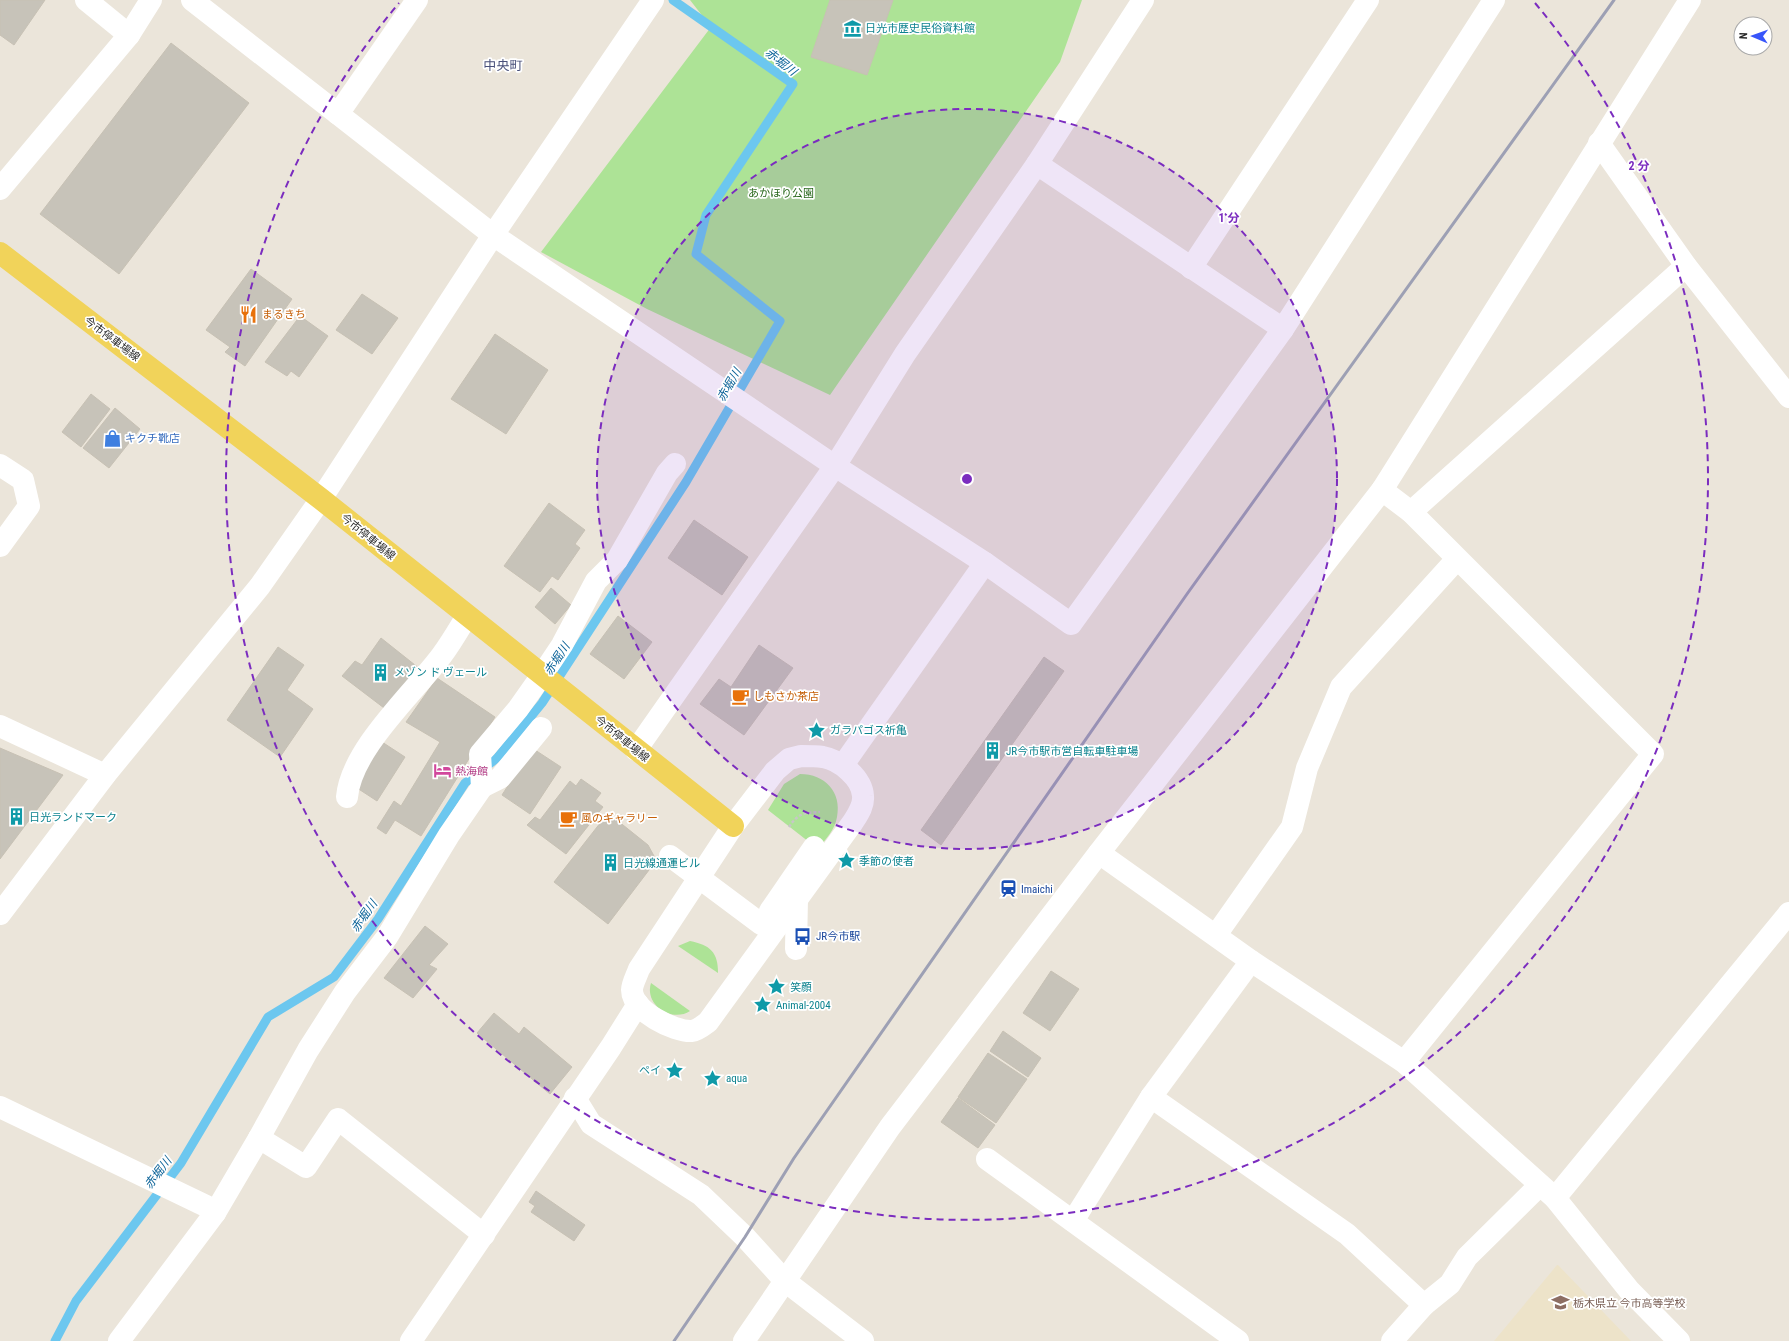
<svg xmlns="http://www.w3.org/2000/svg" width="1789" height="1341" font-family="'Roboto Condensed','Noto Sans JP',sans-serif">
  <style>
    .education { fill: #ede3c9 }
    .green { fill: #ade396 }
    .lines { fill: none; stroke-linecap: round; stroke-linejoin: round }
    .stream { stroke: #6cc7ef; stroke-width: 9 }
    .building { fill: #c7c3b9; stroke: #c7c1b4 }
    .path { stroke: #c7c7c7; stroke-width: 2.5; stroke-dasharray: 3 2; stroke-linecap: butt }
    .minor { stroke: #fff; stroke-width: 22 }
    .major { stroke: #f1d35a; stroke-width: 22 }
    .rail { stroke: #9da0b4; stroke-width: 3 }
    .ring { fill: none; stroke: #7b2cbf; stroke-width: 2; stroke-dasharray: 7 5 }
    .labels { text-anchor: middle; dominant-baseline: central; stroke-width: 3.5; stroke-linejoin: round; paint-order: stroke }
    .culture-label { font-size: 11px; fill: #0d838f; stroke: #fff; text-anchor: start }
    .park-label { font-size: 11px; fill: #266619; stroke: #fff }
    .food-label { font-size: 11px; fill: #c56008; stroke: #fff; text-anchor: start }
    .street-label { font-size: 11px; fill: #292929; stroke: #fff }
    .shop-label { font-size: 11px; fill: #366cbe; stroke: #fff; text-anchor: start }
    .hotel-label { font-size: 11px; fill: #b23c85; stroke: #fff; text-anchor: start }
    .transit-label { font-size: 11px; fill: #164399; stroke: #fff; text-anchor: start }
    .education-label { font-size: 11px; fill: #785e54; stroke: #fff; text-anchor: start }
    .water-label { font-size: 12px; font-style: italic; fill: #0d6499; stroke: #fff }
    .quarter-label { font-size: 13px; fill: #49507a; stroke: #fff }
    .centre { fill: #7b2cbf; stroke: #fff; stroke-width: 2 }
    .ring-label { font-size: 12px; text-anchor: middle; font-weight: bold; fill: #7b2cbf; stroke: #fff; stroke-width: 3.5; stroke-linejoin: round; paint-order: stroke }
  </style>
  <rect width="100%" height="100%" fill="#ebe5da"/>
  <polygon class="education" points="1557,1265 1558,1265 1631,1341 1494,1341"/>
  <g class="green">
    <polygon points="690,0 1082,0 1060,62 830,395 647,309 541,252 711,27"/>
    <path d="M800 774C825 774 842 792 837 817 835 830 825 840 818 849L768 810 784 784Z"/>
    <path d="M690 941C710 945 718 952 718 973L678 946Z"/>
    <path d="M651 983 690 1011C672 1023 644 1005 651 983Z"/>
  </g>
  <g class="lines">
    <polyline class="stream" points="55,1341 76,1301 181,1163 268,1017 334,977 378,919 465,783 497,758 542,703 686,482 780,321 696,254 706,215 793,84 673,0"/>
  </g>
  <g class="building">
    <polygon points="0,0 45,0 14,45 0,35"/>
    <polygon points="830,0 893,0 867,75 811,57"/>
    <polygon points="171,43 249,103 119,274 40,214"/>
    <polygon points="251,269 292,299 245,366 225,352 230,347 206,330"/>
    <polygon points="362,294 398,318 372,354 336,330"/>
    <polygon points="300,316 328,336 299,377 291,371 287,376 265,362"/>
    <polygon points="495,334 548,370 506,434 451,399"/>
    <polygon points="91,394 110,409 81,447 62,432"/>
    <polygon points="115,408 140,429 109,468 83,448"/>
    <polygon points="549,503 585,530 575,544 580,548 558,580 552,576 540,592 504,566"/>
    <polygon points="694,520 748,557 722,595 668,558"/>
    <polygon points="551,588 571,605 555,624 535,607"/>
    <polygon points="618,616 652,642 624,679 590,654"/>
    <polygon points="381,638 420,669 388,711 342,676 355,661 362,665"/>
    <polygon points="759,645 793,668 744,735 700,704 719,679 731,687"/>
    <polygon points="278,647 304,665 287,690 313,709 280,757 227,720"/>
    <polygon points="1044,657 1064,671 941,845 921,830"/>
    <polygon points="437,678 495,717 421,836 395,820 386,834 377,828 394,801 401,806 440,742 406,722"/>
    <polygon points="382,742 405,757 377,801 354,786"/>
    <polygon points="0,748 63,775 0,859"/>
    <polygon points="532,748 561,767 530,814 502,795"/>
    <polygon points="581,779 601,793 595,801 603,807 566,854 527,825 535,817 540,820 570,781 576,786"/>
    <polygon points="608,813 648,845 654,856 649,870 608,924 554,882"/>
    <polygon points="425,926 448,944 429,965 437,969 413,998 384,978"/>
    <polygon points="1051,971 1079,989 1050,1031 1023,1013"/>
    <polygon points="494,1013 519,1034 524,1027 572,1067 550,1094 477,1033"/>
    <polygon points="1003,1031 1041,1058 1028,1077 990,1051"/>
    <polygon points="988,1053 1027,1079 996,1123 958,1097"/>
    <polygon points="958,1098 995,1125 978,1148 941,1122"/>
    <polygon points="536,1191 585,1225 574,1241 531,1212 535,1206 529,1202"/>
  </g>
  <g class="lines">
    <path class="path" d="M789 827C798 813 804 813 820 812"/>
    <g class="minor">
      <polyline points="86,0 129,35"/>
      <polyline points="192,0 493,235 835,466 985,563 1071,624 1283,329 1494,0"/>
      <polyline points="338,114 417,0"/>
      <polyline points="1599,143 1686,266 1789,397"/>
      <polyline points="1037,164 1283,329"/>
      <polyline points="0,189 129,35 151,0"/>
      <polyline points="1191,268 1368,0"/>
      <polyline points="0,465 23,480 29,506 0,546"/>
      <polyline points="1382,490 1411,512 1653,754 1404,1062"/>
      <polyline points="1411,512 1686,266"/>
      <polyline points="0,726 105,775"/>
      <polyline points="636,750 835,466 905,354 1037,164 1143,0"/>
      <path d="M801 756C808 756 816 756 823 757 840 760 862 778 863 796 864 806 858 814 853 822L708 1022C704 1025 698 1030 692 1031 674 1032 632 1011 632 990 632 984 637 975 639 969L733 826 775 771 789 759Z"/>
      <polyline points="843,765 985,563"/>
      <polyline points="482,787 500,778 541,728"/>
      <path d="M347 797C351 749 414 693 442 655 451 643 459 629 467 616"/>
      <polyline points="1099,853 1251,961 1404,1062 1555,1198 1629,1290 1679,1341"/>
      <polyline points="670,856 761,924 797,898 796,949"/>
      <polyline points="770,911 814,847"/>
      <polyline points="0,914 105,775 260,586 321,499 493,235 653,0"/>
      <polyline points="1216,935 1292,827 1307,768 1341,687 1457,559"/>
      <polyline points="1151,1097 1347,1234 1424,1305"/>
      <polyline points="575,1098 591,1124 701,1195 745,1237 785,1281 863,1341"/>
      <polyline points="0,1107 206,1206 215,1213"/>
      <polyline points="259,1138 306,1167 338,1119 484,1235"/>
      <polyline points="987,1159 1238,1341"/>
      <polyline points="1555,1198 1789,913"/>
      <polyline points="1073,1221 1151,1097 1251,961"/>
      <polyline points="119,1341 215,1213 259,1138 308,1050 345,992 387,937 449,835 482,787 480,754 518,709 542,675 562,645 596,581 617,560 667,473 675,464"/>
      <polyline points="411,1341 611,1047 638,1004"/>
      <polyline points="744,1341 890,1127 1099,853 1382,490 1690,0"/>
      <polyline points="1392,1341 1424,1305 1450,1284 1467,1257 1540,1185"/>
    </g>
    <polyline class="major" points="0,253 321,499 733,826"/>
    <polyline class="rail" points="674,1341 745,1237 794,1158 1187,594 1614,0"/>
  </g>
  <circle cx="967" cy="479" r="370" fill="#7b2cbf" fill-opacity=".12"/>
  <g class="ring">
    <circle cx="967" cy="479" r="370"/>
    <path d="M1535 3A741 741 0 1 1 399 3"/>
  </g>
  <defs>
    <symbol id="museum-bare" viewBox="-9 -9 18 18"><path d="M0-6L6-3V-2H-6V-3ZM-5-1h2V3h-2ZM-1-1h2V3h-2ZM3-1h2V3H3ZM-6 4H6V6H-6Z" fill="#0f9aa8" stroke="#fff" stroke-width="2.5" paint-order="stroke"/></symbol>
    <symbol id="restaurant-bare" viewBox="-9 -9 18 18"><path d="M-5-6h1v4h1v-4h1v4h1v-4h1v5L-1.5 .5V6h-2V.5L-5-1ZM5-6V6H3V1.5H1.5Q1.5-4 5-6Z" fill="#e8710a" stroke="#fff" stroke-width="2.5" paint-order="stroke"/></symbol>
    <symbol id="shop-bare" viewBox="-9 -9 18 18"><path d="M-5-2.5h2.3a2.7 3.5 0 0 1 5.4 0H5L5.5 6h-11ZM-1.5-2.5h3a1.5 2.3 0 0 0-3 0Z" fill="#3f7fe0" stroke="#fff" stroke-width="2.5" paint-order="stroke"/></symbol>
    <symbol id="building-bare" viewBox="-9 -9 18 18"><path d="M-4-6H4V6H1V3H-1V6H-4ZM-2.5-4.3h1.7v1.8h-1.7ZM.8-4.3h1.7v1.8H.8ZM-2.5-1h1.7V.8h-1.7ZM.8-1h1.7V.8H.8Z" fill="#0f9aa8" stroke="#fff" stroke-width="2.5" paint-order="stroke"/></symbol>
    <symbol id="cafe-bare" viewBox="-9 -9 18 18"><path d="M-5.5-4.5H6V0H3Q3 3.5 0 3.5H-2.5Q-5.5 3.5-5.5 0ZM3-3.2v2h1.7v-2ZM-6 4.5H4V6H-6Z" fill="#e8710a" stroke="#fff" stroke-width="2.5" paint-order="stroke"/></symbol>
    <symbol id="sight-bare" viewBox="-9 -9 18 18"><path d="M0-6L1.8-2.2L6-1.7L2.9 1.2L3.7 5.4L0 3.3L-3.7 5.4L-2.9 1.2L-6-1.7L-1.8-2.2Z" fill="#0f9aa8" stroke="#fff" stroke-width="2.5" paint-order="stroke"/></symbol>
    <symbol id="hotel-bare" viewBox="-9 -9 18 18"><path d="M-6-4.5h1.5V1H6V5H4.5V3h-9V5H-6ZM-4 0a1.8 1.8 0 1 1 3.6 0ZM.5 0V-2.5h3Q6-2.5 6 0Z" fill="#d1479c" stroke="#fff" stroke-width="2.5" paint-order="stroke"/></symbol>
    <symbol id="station-bare" viewBox="-9 -9 18 18"><path d="M-3-6H3Q5-6 5-4V2Q5 4 3 4L4.5 6H3L1.5 4h-3L-3 6H-4.5L-3 4Q-5 4-5 2V-4Q-5-6-3-6ZM-3.5-4v3h7v-3ZM-3.5 1v1.5H-2V1ZM2 1v1.5H3.5V1Z" fill="#1a4fb4" stroke="#fff" stroke-width="2.5" paint-order="stroke"/></symbol>
    <symbol id="bus-bare" viewBox="-9 -9 18 18"><path d="M-5-6H5V4H4V6H2V4H-2V6H-4V4H-5ZM-3.5-4V0h7V-4ZM-3.5 1.2v1.5H-2V1.2ZM2 1.2v1.5H3.5V1.2Z" fill="#1a4fb4" stroke="#fff" stroke-width="2.5" paint-order="stroke"/></symbol>
    <symbol id="school-bare" viewBox="-9 -9 18 18"><path d="M0-5L7-2L0 1L-7-2ZM-4 1L0 2.5L4 1V4Q0 6-4 4Z" fill="#8d6e63" stroke="#fff" stroke-width="2.5" paint-order="stroke"/></symbol>
  </defs>
  <g fill-rule="evenodd">
    <use href="#museum-bare" x="840" y="16" width="25" height="25"/>
    <use href="#restaurant-bare" x="236" y="302" width="25" height="25"/>
    <use href="#shop-bare" x="100" y="426" width="25" height="25"/>
    <use href="#building-bare" x="368" y="660" width="25" height="25"/>
    <use href="#cafe-bare" x="728" y="684" width="25" height="25"/>
    <use href="#sight-bare" x="804" y="718" width="25" height="25"/>
    <use href="#building-bare" x="980" y="738" width="25" height="25"/>
    <use href="#hotel-bare" x="430" y="758" width="25" height="25"/>
    <use href="#building-bare" x="4" y="804" width="25" height="25"/>
    <use href="#cafe-bare" x="556" y="806" width="25" height="25"/>
    <use href="#sight-bare" x="834" y="848" width="25" height="25"/>
    <use href="#building-bare" x="598" y="850" width="25" height="25"/>
    <use href="#station-bare" x="996" y="876" width="25" height="25"/>
    <use href="#bus-bare" x="790" y="924" width="25" height="25"/>
    <use href="#sight-bare" x="764" y="974" width="25" height="25"/>
    <use href="#sight-bare" x="750" y="992" width="25" height="25"/>
    <use href="#sight-bare" x="662" y="1058" width="25" height="25"/>
    <use href="#sight-bare" x="700" y="1066" width="25" height="25"/>
    <use href="#school-bare" x="1548" y="1290" width="25" height="25"/>
  </g>
  <g class="labels">
    <g class="culture-label">
      <text x="865" y="28">日光市歴史民俗資料館</text>
      <text x="394" y="672">メゾン ド ヴェール</text>
      <text x="830" y="730">ガラパゴス祈亀</text>
      <text x="1006" y="751">JR今市駅市営自転車駐車場</text>
      <text x="29" y="817">日光ランドマーク</text>
      <text x="859" y="861">季節の使者</text>
      <text x="623" y="863">日光線通運ビル</text>
      <text x="790" y="987">笑顔</text>
      <text x="776" y="1005">Animal-2004</text>
      <text x="661" y="1070" text-anchor="end">ペイ</text>
      <text x="726" y="1078">aqua</text>
    </g>
    <g class="park-label">
      <text x="781" y="193">あかほり公園</text>
    </g>
    <g class="food-label">
      <text x="262" y="314">まるきち</text>
      <text x="753" y="696">しもさか茶店</text>
      <text x="581" y="818">風のギャラリー</text>
    </g>
    <g class="street-label">
      <text transform="translate(112 339) rotate(37)">今市停車場線</text>
      <text transform="translate(368 537) rotate(39)">今市停車場線</text>
      <text transform="translate(622 739) rotate(39)">今市停車場線</text>
    </g>
    <g class="shop-label">
      <text x="125" y="438">キクチ靴店</text>
    </g>
    <g class="hotel-label">
      <text x="455" y="771">熱海館</text>
    </g>
    <g class="transit-label">
      <text x="1021" y="889">Imaichi</text>
      <text x="816" y="936">JR今市駅</text>
    </g>
    <g class="education-label">
      <text x="1573" y="1303">栃木県立 今市高等学校</text>
    </g>
    <g class="water-label">
      <text transform="translate(781 62) rotate(38)">赤堀川</text>
      <text transform="translate(729 385) rotate(-60)">赤堀川</text>
      <text transform="translate(557 659) rotate(-57)">赤堀川</text>
      <text transform="translate(364 916) rotate(-55)">赤堀川</text>
      <text transform="translate(158 1173) rotate(-53)">赤堀川</text>
    </g>
    <g class="quarter-label">
      <text x="503" y="65">中央町</text>
    </g>
  </g>
  <circle cx="967" cy="479" r="6" class="centre"/>
  <g class="ring-label">
    <text x="1639" y="170">2 分</text>
    <text x="1229" y="222">1 分</text>
  </g>
  <g transform="translate(1753 36) rotate(272)"><circle r="19" fill="#ffffff" stroke="#a9a9a9"/>
  <path d="M0-3L7 15L0 10L-7 15Z" fill="#3855fa"/>
  <text y="-6" font-size="11" font-weight="bold" text-anchor="middle" fill="#292929">N</text>
  </g>
</svg>
